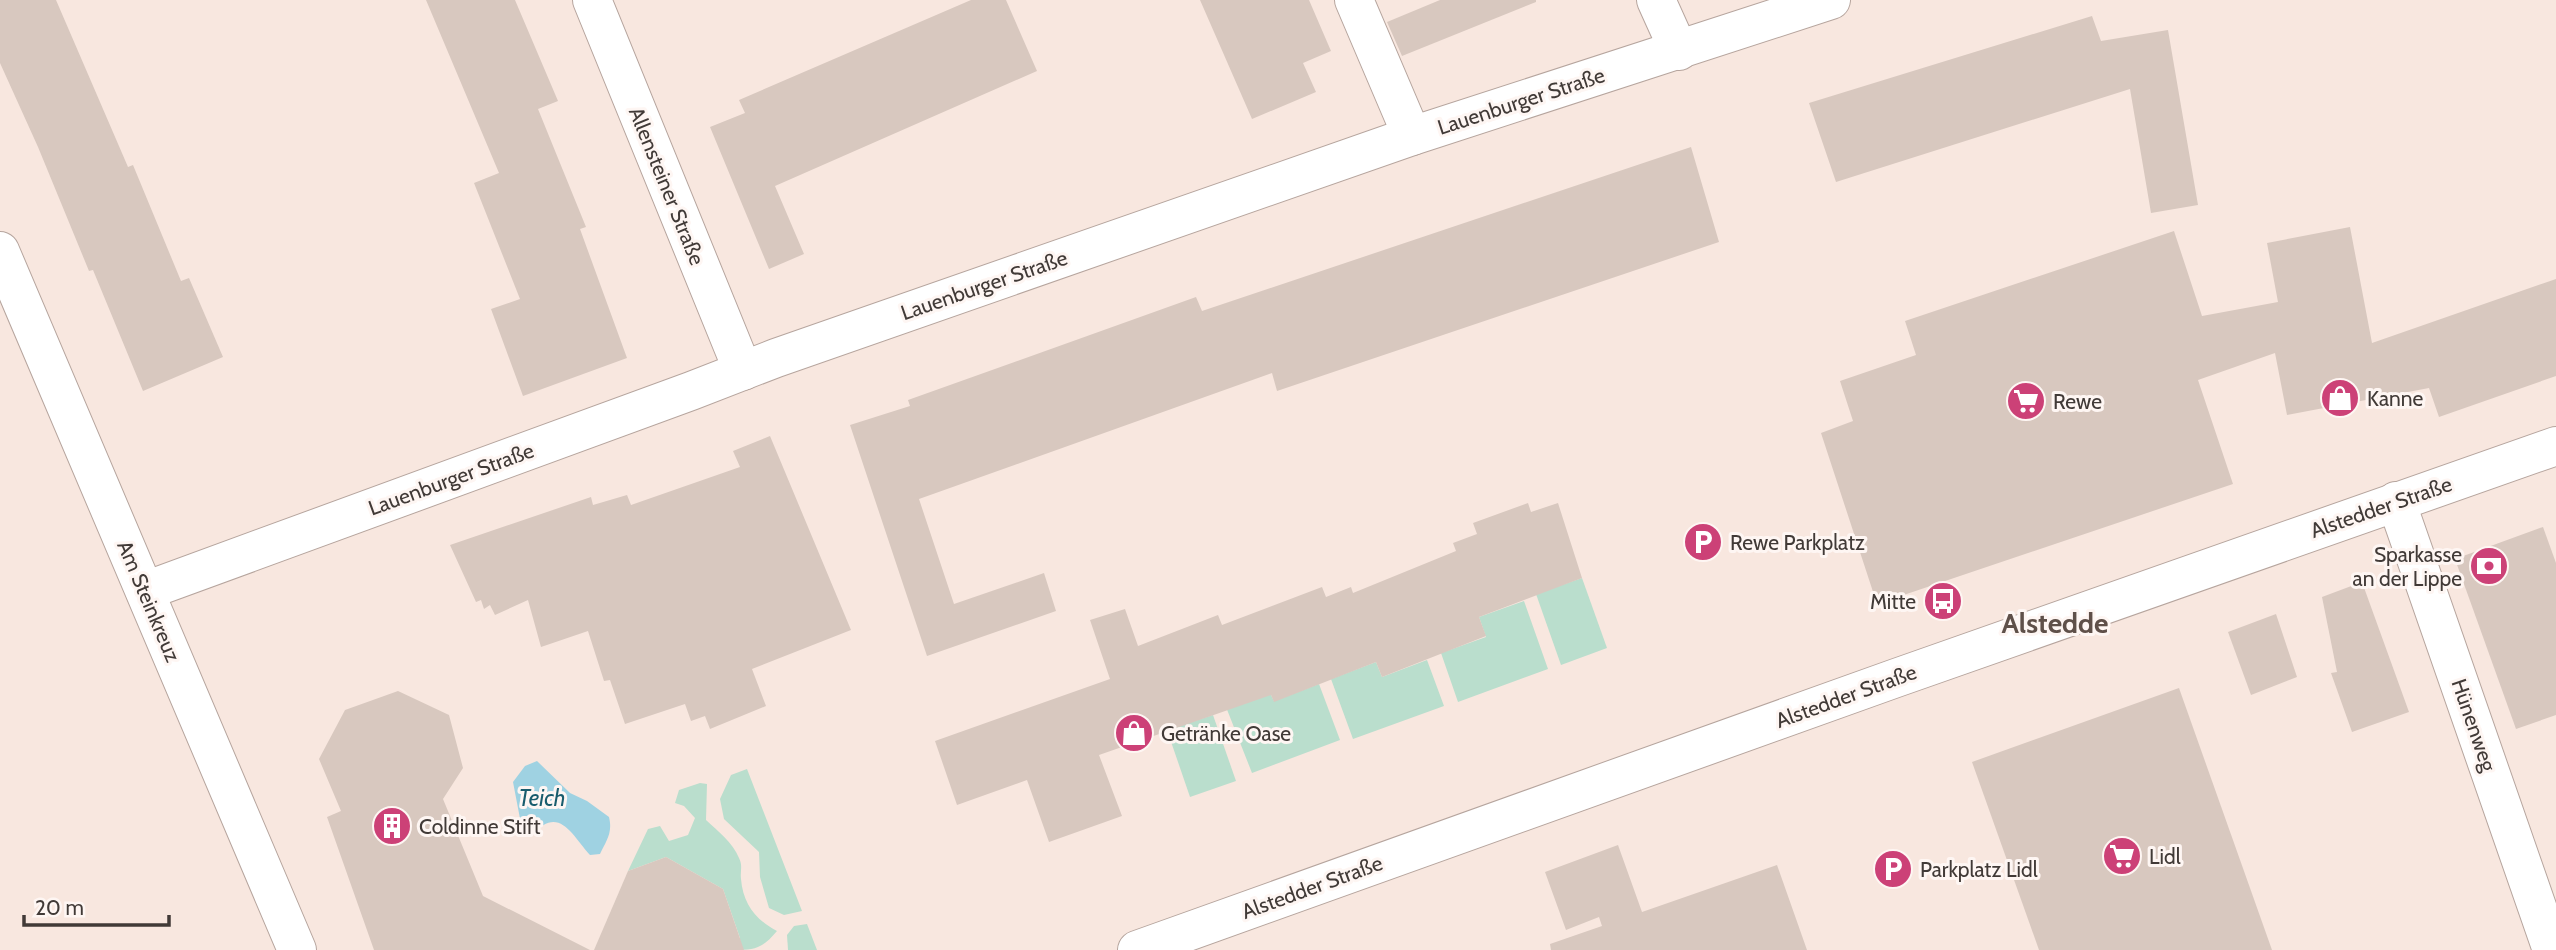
<svg xmlns="http://www.w3.org/2000/svg" width="2556" height="950" font-family="Cabin,sans-serif">
  <style>
    .green { fill: #badecd }
    .water { fill: #9fd2e2 }
    .building { fill: #d8c8bf }
    .lines { fill: none; stroke-linecap: round; stroke-linejoin: round }
    .street-casing { stroke: #b6a59e; stroke-width: 40 }
    .secondary-casing { stroke: #b6a59e; stroke-width: 40 }
    .street { stroke: #fff; stroke-width: 38 }
    .secondary { stroke: #fff; stroke-width: 38 }
    .labels { text-anchor: middle; dominant-baseline: central; stroke-width: 6; stroke-linejoin: round; paint-order: stroke }
    .street-label { font-size: 21px; fill: #413a37; stroke: #fef6f3 }
    .poi-label { font-size: 21px; fill: #413a37; stroke: #fef6f3; text-anchor: start }
    .water-label { font-size: 23px; font-style: italic; fill: #195c6d; stroke: #fef6f3 }
    .district-label { font-size: 28px; font-weight: bold; fill: #5f5049; stroke: #fef6f3 }
  </style>
  <rect width="100%" height="100%" fill="#f8e7df"/>
  <g class="green">
    <polygon points="1582,578 1607,648 1561,665 1536,594"/>
    <polygon points="1524,601 1548,669 1458,702 1441,653 1486,637 1479,617"/>
    <polygon points="1427,660 1444,706 1353,739 1331,679 1376,662 1382,677"/>
    <polygon points="1319,684 1340,740 1252,773 1226,707 1269,691 1274,701"/>
    <polygon points="1213,715 1236,781 1190,797 1167,730"/>
    <polygon points="747,769 802,911 784,915 769,908 760,877 759,852 724,819 720,799 731,775"/>
    <path d="M700 783 707 784 706 820C718 831 733 843 739 858 743 866 740 871 741 879 743 904 756 920 777 931 763 948 755 950 734 950L740 938 723 889 666 857 628 871 648 829 660 826 669 841 688 835 695 818 684 806 675 803 679 790Z"/>
    <polygon points="807,924 817,950 788,950 787,935 794,926"/>
  </g>
  <path class="water" d="M537 761 570 793 587 801 609 817C613 833 606 841 600 854L590 855C571 834 559 804 531 836L522 829 513 782 525 766Z"/>
  <g class="building">
    <polygon points="0,0 56,0 128,167 133,165 181,281 189,278 223,357 143,391 93,270 89,271 38,147 0,63"/>
    <polygon points="426,0 515,0 558,101 538,109 586,227 580,229 627,358 523,396 491,309 520,299 474,183 499,173"/>
    <polygon points="971,0 1006,0 1037,71 775,186 804,254 769,269 710,127 745,113 739,100"/>
    <polygon points="1200,0 1309,0 1331,51 1303,63 1316,92 1252,119"/>
    <polygon points="1440,0 1536,0 1536,2 1402,56 1387,22"/>
    <polygon points="2092,16 2101,41 2168,30 2198,205 2151,213 2130,89 1836,182 1809,103"/>
    <polygon points="1691,147 1719,242 1277,391 1272,373 919,499 954,604 1044,573 1056,611 927,656 850,425 910,406 908,400 1196,297 1202,311"/>
    <polygon points="2350,227 2372,343 2556,279 2556,376 2439,417 2429,388 2287,415 2275,353 2198,380 2233,484 1877,604 1821,433 1853,421 1840,381 1916,355 1905,321 2174,231 2202,316 2278,302 2267,243"/>
    <polygon points="770,436 851,630 752,669 766,706 710,729 705,716 691,721 685,704 625,724 610,680 604,681 588,631 541,647 528,600 495,615 490,605 484,609 481,600 476,602 450,545 591,497 593,505 627,495 631,505 740,467 733,451"/>
    <polygon points="1528,503 1531,512 1558,503 1582,578 1479,617 1486,636 1382,677 1376,662 1274,702 1271,695 1099,755 1122,816 1049,842 1027,780 957,805 935,741 1110,679 1090,620 1125,609 1138,646 1218,615 1222,625 1322,587 1326,597 1351,587 1353,593 1456,551 1453,543 1477,534 1473,523"/>
    <polygon points="2543,527 2556,563 2556,715 2516,729 2455,559"/>
    <polygon points="2362,582 2409,712 2352,732 2331,673 2337,672 2322,597"/>
    <polygon points="2276,614 2297,677 2251,695 2228,632"/>
    <polygon points="2179,688 2272,950 2039,950 1972,762"/>
    <polygon points="398,691 449,715 463,768 443,799 483,896 590,950 374,950 327,817 341,811 319,759 345,710"/>
    <polygon points="1618,845 1642,912 1777,865 1807,950 1551,950 1550,944 1602,926 1599,917 1566,930 1545,872"/>
    <polygon points="666,857 723,889 744,950 594,950 628,871"/>
  </g>
  <g class="lines">
    <defs>
      <g id="street">
        <polyline points="592,0 743,371"/>
        <polyline points="1354,0 1412,136"/>
        <polyline points="1656,0 1679,51"/>
        <polyline points="0,251 297,950"/>
        <polyline points="2396,501 2552,950"/>
        <polyline points="145,591 691,391 776,358 1412,136 1831,0"/>
      </g>
      <polyline id="secondary" points="1137,950 1896,678 2556,446"/>
    </defs>
    <use href="#street" class="street-casing"/>
    <use href="#secondary" class="secondary-casing"/>
    <use href="#street" class="street"/>
    <use href="#secondary" class="secondary"/>
  </g>
  <defs>
    <symbol id="shop-disc" viewBox="-11 -11 22 22"><circle r="9.5" fill="#cc4177" stroke="#fef6f3"/><path d="M-5-2.5h2.3a2.7 3.5 0 0 1 5.4 0H5L5.5 6h-11ZM-1.5-2.5h3a1.5 2.3 0 0 0-3 0Z" fill="#fff"/></symbol>
    <symbol id="supermarket-disc" viewBox="-11 -11 22 22"><circle r="9.5" fill="#cc4177" stroke="#fef6f3"/><path d="M-6-5.5h2.5l.6 2H6L4.5 2H-2.5L-4.4-4H-6ZM-1.5 3.2a1.3 1.3 0 1 0 .1 0ZM3 3.2a1.3 1.3 0 1 0 .1 0Z" fill="#fff"/></symbol>
    <symbol id="parking-disc" viewBox="-11 -11 22 22"><circle r="9.5" fill="#cc4177" stroke="#fef6f3"/><path d="M-3.5-5.5H1a3.5 3.5 0 0 1 0 7H-1V5.5H-3.5ZM-1-3.4V-.6H.8a1.4 1.4 0 0 0 0-2.8Z" fill="#fff"/></symbol>
    <symbol id="bank-disc" viewBox="-11 -11 22 22"><circle r="9.5" fill="#cc4177" stroke="#fef6f3"/><path d="M-6-4H6V4H-6ZM0-2.3a2.3 2.3 0 1 0 0 4.6a2.3 2.3 0 1 0 0-4.6Z" fill="#fff"/></symbol>
    <symbol id="bus-disc" viewBox="-11 -11 22 22"><circle r="9.5" fill="#cc4177" stroke="#fef6f3"/><path d="M-5-6H5V4H4V6H2V4H-2V6H-4V4H-5ZM-3.5-4V0h7V-4ZM-3.5 1.2v1.5H-2V1.2ZM2 1.2v1.5H3.5V1.2Z" fill="#fff"/></symbol>
    <symbol id="building-disc" viewBox="-11 -11 22 22"><circle r="9.5" fill="#cc4177" stroke="#fef6f3"/><path d="M-4-6H4V6H1V3H-1V6H-4ZM-2.5-4.3h1.7v1.8h-1.7ZM.8-4.3h1.7v1.8H.8ZM-2.5-1h1.7V.8h-1.7ZM.8-1h1.7V.8H.8Z" fill="#fff"/></symbol>
  </defs>
  <g fill-rule="evenodd">
    <use href="#shop-disc" x="2318" y="376" width="44" height="44"/>
    <use href="#supermarket-disc" x="2004" y="379" width="44" height="44"/>
    <use href="#parking-disc" x="1681" y="520" width="44" height="44"/>
    <use href="#bank-disc" x="2467" y="544" width="44" height="44"/>
    <use href="#bus-disc" x="1921" y="579" width="44" height="44"/>
    <use href="#shop-disc" x="1112" y="711" width="44" height="44"/>
    <use href="#building-disc" x="370" y="804" width="44" height="44"/>
    <use href="#supermarket-disc" x="2100" y="834" width="44" height="44"/>
    <use href="#parking-disc" x="1871" y="847" width="44" height="44"/>
  </g>
  <g class="labels">
    <g class="street-label">
      <text transform="translate(1521 101) rotate(-18)">Lauenburger Straße</text>
      <text transform="translate(667 186) rotate(68)">Allensteiner Straße</text>
      <text transform="translate(984 285) rotate(-19)">Lauenburger Straße</text>
      <text transform="translate(451 479) rotate(-20)">Lauenburger Straße</text>
      <text transform="translate(2381 507) rotate(-19)">Alstedder Straße</text>
      <text transform="translate(149 601) rotate(67)">Am Steinkreuz</text>
      <text transform="translate(1846 696) rotate(-20)">Alstedder Straße</text>
      <text transform="translate(2474 725) rotate(71)">Hünenweg</text>
      <text transform="translate(1312 887) rotate(-20)">Alstedder Straße</text>
    </g>
    <g class="poi-label">
      <text x="2367" y="398">Kanne</text>
      <text x="2053" y="401">Rewe</text>
      <text x="1730" y="542">Rewe Parkplatz</text>
      <text x="2462" y="554" text-anchor="end">Sparkasse<tspan x="2462" dy="24">an der Lippe</tspan></text>
      <text x="1916" y="601" text-anchor="end">Mitte</text>
      <text x="1161" y="733">Getränke Oase</text>
      <text x="419" y="826">Coldinne Stift</text>
      <text x="2149" y="856">Lidl</text>
      <text x="1920" y="869">Parkplatz Lidl</text>
    </g>
    <g class="water-label">
      <text x="542" y="798">Teich</text>
    </g>
    <g class="district-label">
      <text x="2055" y="623">Alstedde</text>
    </g>
  </g>
  <path d="M24 915v10h145v-10" fill="none" stroke="#413a37" stroke-width="3.5"/>
  <text x="35" y="915" font-size="21" fill="#413a37" stroke="#fef6f3" stroke-width="5" paint-order="stroke">20 m</text>
</svg>
